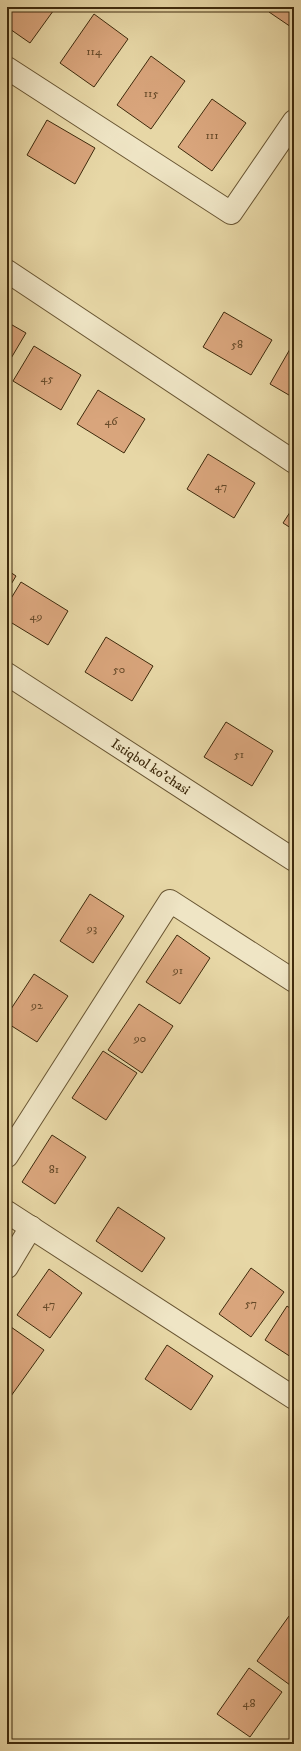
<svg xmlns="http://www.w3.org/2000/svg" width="301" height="1751" font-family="'IM FELL DW Pica',serif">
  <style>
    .building { fill: #d9a57c; stroke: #3e2a0c }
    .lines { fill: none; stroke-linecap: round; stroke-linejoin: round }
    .street-casing { stroke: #685532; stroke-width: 24 }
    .street { stroke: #efe5c5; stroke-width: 22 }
    .labels { text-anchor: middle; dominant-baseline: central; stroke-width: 3; stroke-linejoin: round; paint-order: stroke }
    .number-label { font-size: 12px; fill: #654928 }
    .street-label { font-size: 14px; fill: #3e2a0c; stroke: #efe5c5 }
  </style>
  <rect width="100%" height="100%" fill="#e7d7a6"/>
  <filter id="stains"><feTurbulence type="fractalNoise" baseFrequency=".005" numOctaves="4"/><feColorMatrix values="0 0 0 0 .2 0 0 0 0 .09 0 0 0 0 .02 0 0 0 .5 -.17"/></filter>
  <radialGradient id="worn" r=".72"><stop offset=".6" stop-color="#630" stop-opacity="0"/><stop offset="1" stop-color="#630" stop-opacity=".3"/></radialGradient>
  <g class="building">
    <polygon points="7,7 56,7 30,43 7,27"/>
    <polygon points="272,7 294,7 294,29 269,12"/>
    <polygon points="94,14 128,39 94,87 60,63"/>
    <polygon points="151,56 185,81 151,129 117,105"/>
    <polygon points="212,99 246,123 212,171 178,147"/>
    <polygon points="47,120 95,148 75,184 27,155"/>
    <polygon points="224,312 272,340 251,375 203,347"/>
    <polygon points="7,322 26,333 7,365"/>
    <polygon points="34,346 81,375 61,410 13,381"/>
    <polygon points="290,349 294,351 294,398 270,384"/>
    <polygon points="98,390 145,419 124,453 77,424"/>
    <polygon points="208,454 255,483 234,518 187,489"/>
    <polygon points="294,506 294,530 283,523"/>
    <polygon points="7,570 16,576 7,591"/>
    <polygon points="21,582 68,611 48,645 7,620 7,605"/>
    <polygon points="106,637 153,666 132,701 85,672"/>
    <polygon points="226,722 273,751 252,786 204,757"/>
    <polygon points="90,894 124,916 93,963 60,941"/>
    <polygon points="177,935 210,958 180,1004 146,982"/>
    <polygon points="34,974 68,996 37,1042 7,1023 7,1015"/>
    <polygon points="139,1004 173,1026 142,1073 108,1050"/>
    <polygon points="103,1051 137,1073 106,1120 72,1098"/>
    <polygon points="52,1135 86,1157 55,1204 22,1182"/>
    <polygon points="118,1207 165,1238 142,1272 96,1241"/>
    <polygon points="251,1268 284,1292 251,1337 219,1314"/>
    <polygon points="49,1269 82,1293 50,1338 17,1315"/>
    <polygon points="287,1306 294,1311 294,1359 265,1340"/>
    <polygon points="11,1327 44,1350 11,1396 7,1393 7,1333"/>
    <polygon points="167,1345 213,1376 191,1410 145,1379"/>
    <polygon points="289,1616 294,1619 294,1678 290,1685 257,1661"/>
    <polygon points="249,1668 282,1692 250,1737 217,1714"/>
  </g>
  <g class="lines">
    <defs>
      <g id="street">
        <polyline points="7,68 231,213 294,121"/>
        <polyline points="7,271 294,462"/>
        <path id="s1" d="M7 674 294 860"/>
        <polyline points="7,1156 170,901 294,981"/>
        <polyline points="7,1212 294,1398"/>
        <polyline points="7,1267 31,1227"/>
      </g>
    </defs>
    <use href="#street" class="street-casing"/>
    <use href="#street" class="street"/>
  </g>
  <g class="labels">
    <g class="number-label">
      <text x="94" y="51">114</text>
      <text x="151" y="93">115</text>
      <text x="212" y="135">111</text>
      <text x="237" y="344">58</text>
      <text x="47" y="378">45</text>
      <text x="111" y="421">46</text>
      <text x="221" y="486">47</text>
      <text x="36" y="616">49</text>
      <text x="119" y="669">50</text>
      <text x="239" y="754">51</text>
      <text x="92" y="928">93</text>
      <text x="178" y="970">91</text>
      <text x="37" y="1005">92</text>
      <text x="140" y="1038">90</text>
      <text x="54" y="1169">81</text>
      <text x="251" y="1303">57</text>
      <text x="49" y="1304">47</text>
      <text x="249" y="1703">48</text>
    </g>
    <g class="street-label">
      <text stroke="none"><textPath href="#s1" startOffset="171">Istiqbol ko'chasi</textPath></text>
    </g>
  </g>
  <rect width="301" height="1751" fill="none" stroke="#e7d7a6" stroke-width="24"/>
  <rect x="8" y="8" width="285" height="1735" fill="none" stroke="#3e2a0c" stroke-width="2"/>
  <rect x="12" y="12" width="277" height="1727" fill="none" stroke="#3e2a0c"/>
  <rect width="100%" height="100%" filter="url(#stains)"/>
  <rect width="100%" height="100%" fill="url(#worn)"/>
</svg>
